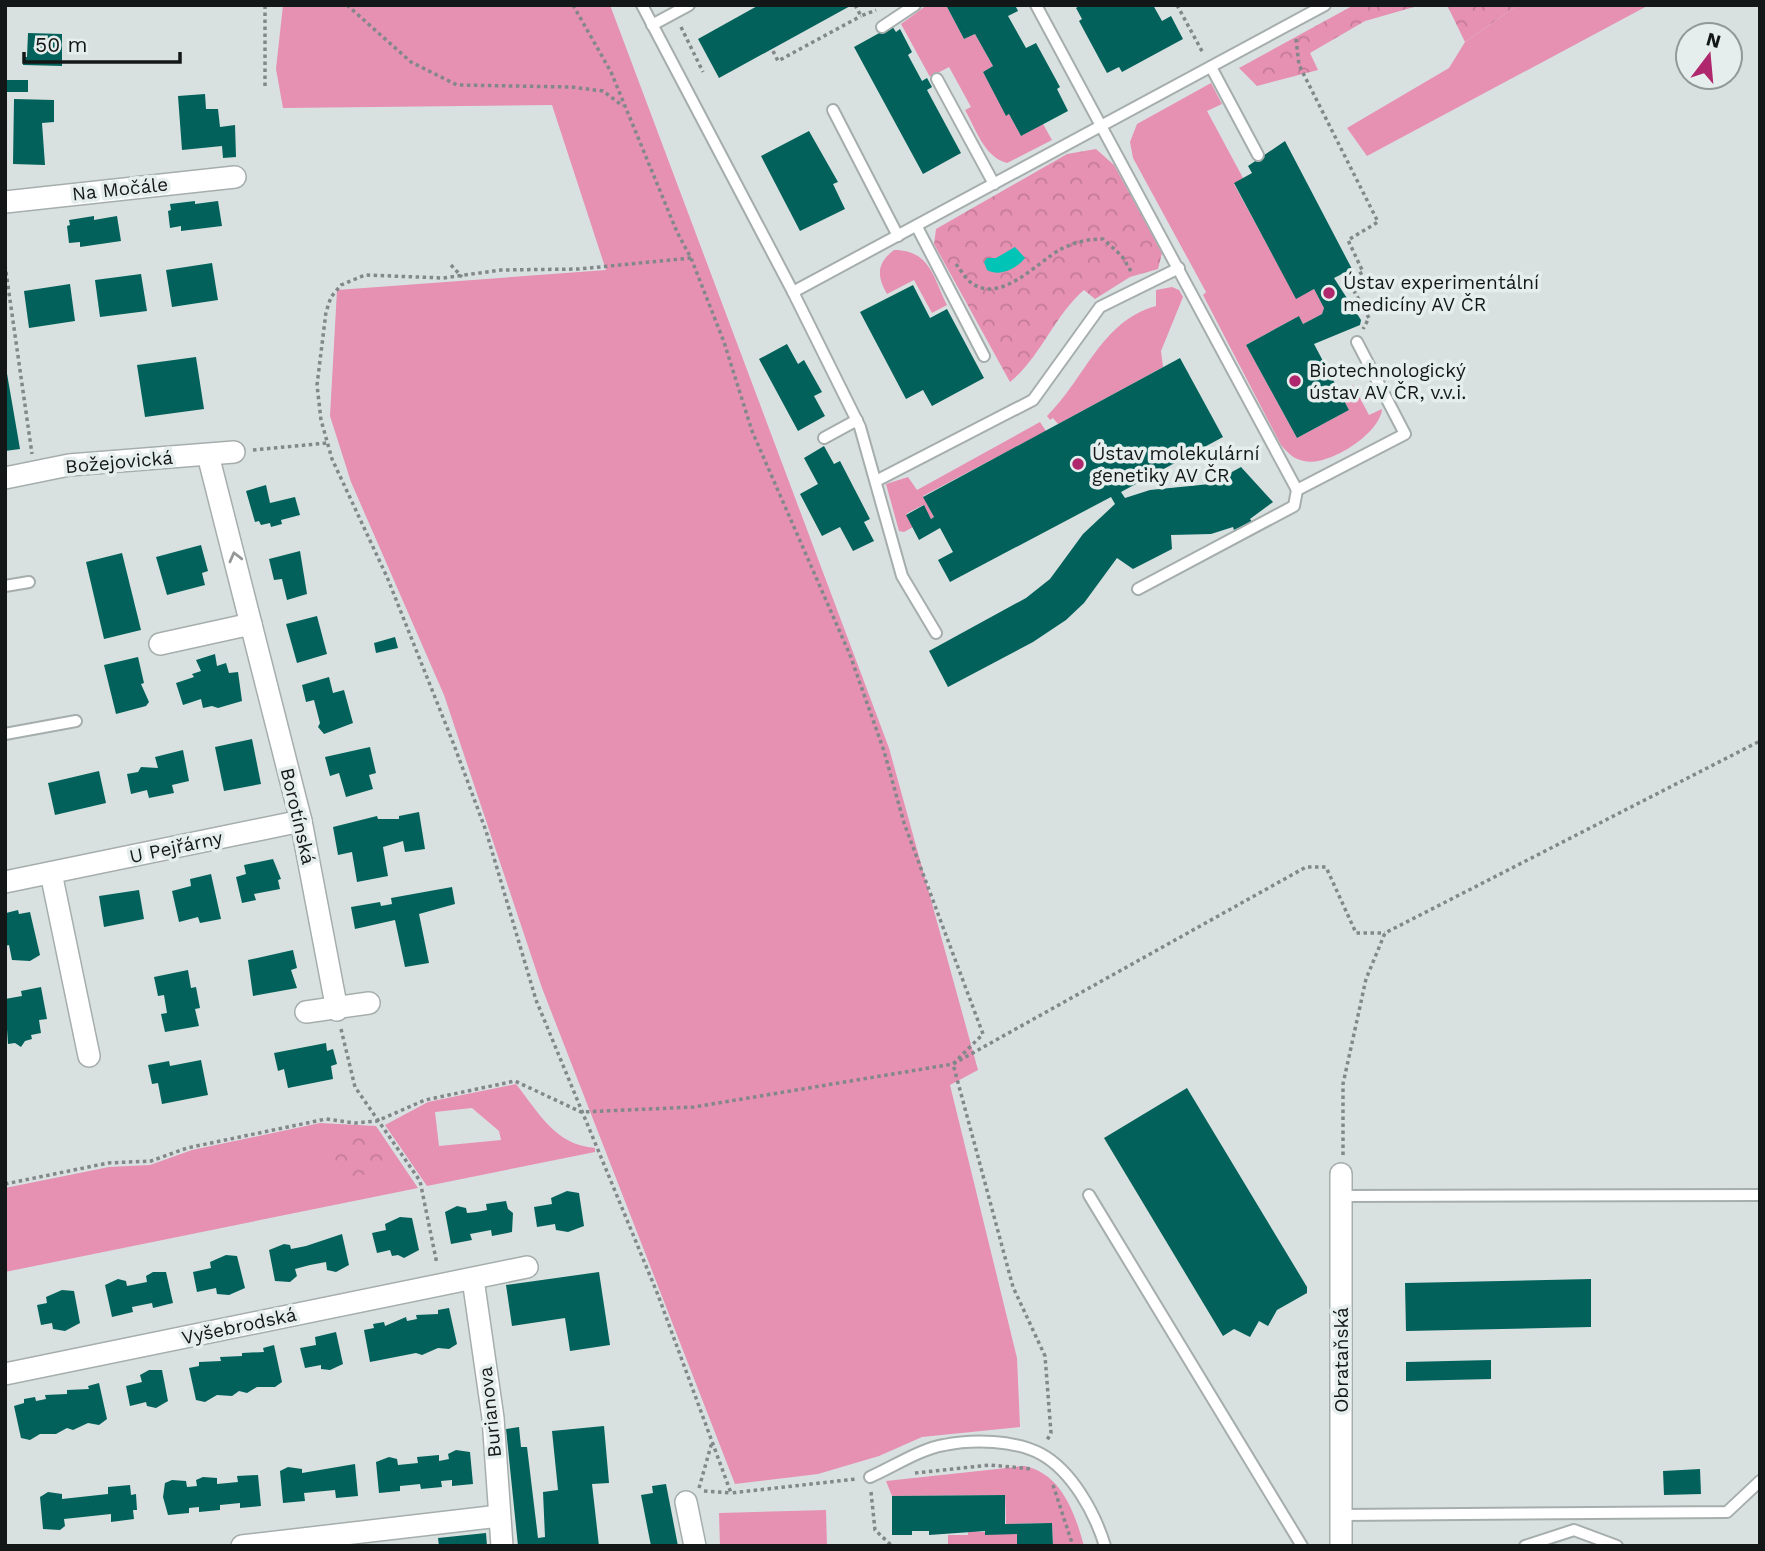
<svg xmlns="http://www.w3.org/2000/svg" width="1765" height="1551" font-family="'Work Sans',sans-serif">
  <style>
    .grass { fill: #e690b2; fill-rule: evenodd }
    .forest { fill: url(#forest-crowns) }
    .water { fill: #00c4b6 }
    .building { fill: #02625b }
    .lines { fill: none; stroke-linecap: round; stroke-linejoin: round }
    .lane-casing { stroke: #a6aead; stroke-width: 14 }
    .street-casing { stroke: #a6aead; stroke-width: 24 }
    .path { stroke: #828887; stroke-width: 3.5; stroke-dasharray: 3.5 3.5; stroke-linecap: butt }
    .lane { stroke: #fff; stroke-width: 10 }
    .street { stroke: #fff; stroke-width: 21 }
    .oneway { stroke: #959797 }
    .poi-dot { fill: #af286d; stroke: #e6eeed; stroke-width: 2.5 }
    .labels { text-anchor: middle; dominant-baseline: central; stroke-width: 7; stroke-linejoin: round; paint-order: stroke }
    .street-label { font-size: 19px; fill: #141717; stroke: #e6eeed }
    .poi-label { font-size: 19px; fill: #141717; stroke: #e6eeed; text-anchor: start }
  </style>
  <defs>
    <pattern id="forest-crowns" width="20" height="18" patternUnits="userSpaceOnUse" patternTransform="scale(1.75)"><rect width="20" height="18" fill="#e690b2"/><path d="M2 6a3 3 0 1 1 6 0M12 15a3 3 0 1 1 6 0" fill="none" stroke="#c47b98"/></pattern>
  </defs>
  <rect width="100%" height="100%" fill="#d9e1e0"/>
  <g class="grass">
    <polygon points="283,5 610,5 889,748 978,1070 950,1085 1017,1358 1020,1427 922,1437 879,1456 818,1474 735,1484 542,988 444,695 351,482 330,416 337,290 606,270 552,105 283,108 276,69"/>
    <path d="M927 5H946L964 39 975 34 993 66 983 72 1006 115 1009 114 1021 136 1043 124 1052 140 1007 163C984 157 976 129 965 110L971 107 949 67 930 77 901 24Z"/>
    <polygon points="1518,5 1649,5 1367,156 1347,128 1449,68 1465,42"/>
    <path d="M1211 83 1222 104 1207 111 1243 178 1234 184 1296 298 1314 289 1324 308 1322 314 1303 324 1299 316 1246 345 1297 438 1349 410 1340 393 1353 385 1369 415 1382 409C1380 434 1328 467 1304 461 1293 459 1288 453 1281 445L1203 295 1206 292 1133 158 1130 142 1137 124Z"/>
    <path d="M894 250C930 250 933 277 947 305L932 313 914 280 887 294C877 276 876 264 894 250Z"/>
    <path d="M1172 287 1179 290 1183 297 1161 351 1163 367 1058 424 1053 418 1050 420 1047 416C1085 379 1101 321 1156 306V290Z"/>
    <polygon points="1040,422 1046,431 923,496 934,517 931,519 923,505 906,514 913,527 904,532 899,531 886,484 908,477 917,490"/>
    <path d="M516 1084C539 1113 555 1145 595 1148V1152L427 1186 385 1125 428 1102ZM472 1108 499 1131 501 1140 439 1146 435 1112Z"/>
    <polygon points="320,1123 376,1126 418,1188 5,1272 5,1188 109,1167 150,1165 192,1150"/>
    <path d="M1024 1466C1061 1473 1075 1513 1084 1546H1053L1052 1523 1006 1524 1005 1495 892 1496 886 1481Z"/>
    <polygon points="826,1510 827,1546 720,1546 719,1513"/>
    <polygon points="968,1531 1017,1534 1017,1546 948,1546 948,1535 968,1535"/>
  </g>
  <g class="forest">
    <polygon points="1354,5 1421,5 1365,21 1310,53 1318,70 1257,86 1239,68"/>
    <polygon points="1447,5 1518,5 1465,42"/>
    <path d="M1096 149 1114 165 1162 253 1158 269 1130 277 1095 299 1084 290C1053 317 1041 357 1010 382L934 244 936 229 1067 154Z"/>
    <polygon points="330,1129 374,1131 398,1169 332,1180"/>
  </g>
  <path class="water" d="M1015 247 1025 258C1016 269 1000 277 987 270L984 262 987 258H996Z"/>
  <g class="building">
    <polygon points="759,5 852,5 719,78 698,39"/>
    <polygon points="946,5 1015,5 1018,11 1008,16 1026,48 1036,43 1060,87 1057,89 1068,111 1021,136 1009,114 1006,116 983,72 993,66 975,34 964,39"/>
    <polygon points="1081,5 1153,5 1162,21 1171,16 1183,39 1122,72 1119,67 1107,73 1079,21 1082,19 1076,8"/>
    <polygon points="892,26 896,32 900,29 912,52 908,55 922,81 927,78 932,87 927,90 961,153 923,174 854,47"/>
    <polygon points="28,33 62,34 62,66 23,65 23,57 27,57"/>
    <polygon points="6,80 28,80 28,92 5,92"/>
    <polygon points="205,94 206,109 218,109 220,127 235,125 236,157 223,158 222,146 182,150 178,96"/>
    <polygon points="14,99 54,100 54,122 42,123 45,165 13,164"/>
    <polygon points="809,131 838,182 833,184 845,209 800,231 761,156"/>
    <polygon points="1285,141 1352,269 1334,278 1361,320 1360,325 1314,344 1349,410 1297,438 1246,345 1299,316 1303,324 1322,314 1324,308 1314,289 1296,299 1234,183 1252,173 1248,166"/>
    <polygon points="195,201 195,204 218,201 222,226 181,231 181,226 170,228 168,211 171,210 170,204"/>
    <polygon points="94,216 94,220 117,216 121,241 80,247 80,242 69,243 67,226 70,225 69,220"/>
    <polygon points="212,263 218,300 172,307 166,270"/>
    <polygon points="141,274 147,311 100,317 95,280"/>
    <polygon points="70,284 75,321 29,328 24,291"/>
    <polygon points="913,285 930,318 947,309 984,378 932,406 923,390 906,399 860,312"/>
    <polygon points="787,344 798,364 804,360 822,392 814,396 825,416 798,431 759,359"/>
    <polygon points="196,357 204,409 145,417 137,365"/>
    <polygon points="1180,358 1223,437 1121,492 1125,498 1150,490 1210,484 1241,467 1273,502 1250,519 1252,522 1234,530 1233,527 1211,534 1171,535 1172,549 1133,569 1117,558 1084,603 1066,620 1033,642 948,687 929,651 1026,598 1050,579 1083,534 1115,504 1111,497 950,582 938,560 953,552 940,528 919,540 906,515 924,505 931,519 934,517 923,497"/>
    <polygon points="5,362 20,449 5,451"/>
    <polygon points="824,446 834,464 840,461 870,519 864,522 874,541 853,551 840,527 822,536 800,494 818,484 804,458"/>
    <polygon points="266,485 270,503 295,497 300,515 281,520 282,524 271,527 270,523 261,525 259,521 255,522 246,491"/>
    <polygon points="201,545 208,571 202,573 205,585 167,595 156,557"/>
    <polygon points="300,551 307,594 287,600 282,579 274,580 269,559"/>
    <polygon points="122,553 141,630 104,639 86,562"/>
    <polygon points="317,616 327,654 297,663 286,624"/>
    <polygon points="395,637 398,648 376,653 374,643"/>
    <polygon points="215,654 217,666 226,663 229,673 238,672 242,701 218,708 212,706 203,708 201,699 183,705 176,683 194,677 192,674 201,671 196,660"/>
    <polygon points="138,657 144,683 141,684 149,702 146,706 116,714 104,665"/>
    <polygon points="329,677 333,693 344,690 353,723 324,734 318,727 320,723 314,700 306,702 302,685"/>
    <polygon points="252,739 261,784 224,791 215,747"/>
    <polygon points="370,747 376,773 369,775 373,789 346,797 339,773 330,776 325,757"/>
    <polygon points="183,750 189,781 172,785 174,793 149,798 147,790 131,794 127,774 138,772 141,767 158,768 155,757"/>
    <polygon points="99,771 106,803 55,815 48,783"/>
    <polygon points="419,812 425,849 405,852 403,841 383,847 388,876 357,882 352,852 338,855 333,827 377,816 378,819 399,819 399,816"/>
    <polygon points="273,859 281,879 278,880 280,889 254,894 256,900 242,903 236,877 246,874 244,865"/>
    <polygon points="211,874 221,919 200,923 198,917 179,922 172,891 191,886 190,879"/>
    <polygon points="452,887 455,904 419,914 429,963 405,967 395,920 355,929 351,907 380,902 381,906 392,904 391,898"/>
    <polygon points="139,890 144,919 104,927 99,896"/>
    <polygon points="18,910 19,914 30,912 40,955 30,961 12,960 9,945 5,946 6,913"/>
    <polygon points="293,950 297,968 291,970 297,988 253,996 248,960"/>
    <polygon points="188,970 191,988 196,987 200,1008 195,1009 199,1026 165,1032 161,1014 167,1013 164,995 158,996 154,977"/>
    <polygon points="41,987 47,1019 39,1020 41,1033 31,1035 32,1039 25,1041 21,1047 15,1043 8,1044 5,999 22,996 21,991"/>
    <polygon points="326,1043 327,1051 333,1049 337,1064 331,1066 333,1079 288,1088 284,1069 278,1071 274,1053"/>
    <polygon points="201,1060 208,1095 162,1104 158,1083 152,1084 148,1065 169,1061 170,1066"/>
    <polygon points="1187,1088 1307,1287 1307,1293 1277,1310 1268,1326 1259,1321 1250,1337 1234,1329 1223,1336 1104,1138"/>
    <polygon points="567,1191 579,1193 584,1226 568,1232 556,1230 555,1224 537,1227 534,1207 552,1204 551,1198"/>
    <polygon points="506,1201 508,1209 513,1213 512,1232 492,1236 491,1230 470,1234 472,1240 451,1244 445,1212 457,1206 466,1208 467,1213 477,1212 487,1210 486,1204"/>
    <polygon points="400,1217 412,1218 419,1250 404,1258 398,1255 392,1256 390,1250 377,1253 372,1233 386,1230 385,1224"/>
    <polygon points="342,1234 349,1265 336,1272 327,1270 326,1262 310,1265 295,1269 297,1276 290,1282 275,1281 269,1250 284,1244 290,1245 291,1249 306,1246"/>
    <polygon points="226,1255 237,1256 245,1288 229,1295 217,1294 216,1288 197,1292 193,1272 211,1268 210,1262"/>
    <polygon points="153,1272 166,1272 173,1303 153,1308 152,1303 132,1307 133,1312 112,1317 105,1285 118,1279 126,1281 127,1286 147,1282 146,1276"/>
    <polygon points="599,1272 610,1345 570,1351 565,1318 512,1326 506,1285"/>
    <polygon points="1591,1279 1591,1327 1406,1331 1405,1283"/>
    <polygon points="62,1290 74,1291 80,1323 65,1331 53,1329 52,1323 41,1325 37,1305 47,1303 46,1297"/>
    <polygon points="449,1308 457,1344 449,1349 438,1348 422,1355 416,1353 370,1362 364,1330 374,1328 373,1324 384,1322 385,1326 406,1317 407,1321 417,1319 416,1315 438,1314 438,1310"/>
    <polygon points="336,1332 343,1364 330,1370 321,1369 321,1365 305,1368 300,1348 316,1345 315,1337"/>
    <polygon points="274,1345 282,1382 275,1387 257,1387 247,1393 239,1391 232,1396 217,1395 205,1402 196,1400 189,1368 199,1366 199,1362 221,1361 220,1357 242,1356 242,1353 264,1352 263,1348"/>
    <polygon points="1491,1360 1491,1379 1406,1381 1406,1362"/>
    <polygon points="149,1370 162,1370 168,1401 156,1408 147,1406 146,1402 130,1406 126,1386 142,1382 140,1375"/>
    <polygon points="99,1383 107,1419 99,1425 88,1423 73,1430 67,1428 56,1434 40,1434 30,1440 21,1438 14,1406 24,1403 24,1399 35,1397 36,1401 46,1399 45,1395 67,1394 67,1390 89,1389 88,1386"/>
    <polygon points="604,1426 609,1483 592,1484 599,1546 518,1546 506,1429 519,1427 521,1447 527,1447 538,1538 545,1537 543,1492 558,1490 552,1431"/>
    <polygon points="456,1450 470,1452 473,1484 452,1486 452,1480 441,1481 442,1487 421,1489 420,1484 400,1486 400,1491 379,1493 376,1462 389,1457 397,1459 398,1465 418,1463 417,1457 439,1455 439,1461 449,1459 448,1454"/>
    <polygon points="355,1464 358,1496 336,1498 335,1490 304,1493 305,1501 283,1503 280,1471 288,1467 302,1469 302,1473"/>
    <polygon points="1700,1469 1701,1494 1664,1495 1663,1471"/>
    <polygon points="258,1475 261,1506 240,1508 240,1503 220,1505 220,1510 199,1512 199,1507 189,1508 189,1513 168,1515 163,1497 165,1483 172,1480 186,1481 187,1487 197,1486 196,1480 203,1477 217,1478 217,1484 238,1482 237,1476"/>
    <polygon points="666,1484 678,1546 651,1546 641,1495 653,1493 652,1486"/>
    <polygon points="130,1485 131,1495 136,1494 137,1510 133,1510 134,1519 111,1522 111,1514 64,1519 65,1526 60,1530 43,1529 40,1497 48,1492 62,1494 62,1499 108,1494 108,1487"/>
    <polygon points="1005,1495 1005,1524 1052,1523 1053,1546 1017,1546 1017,1534 985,1535 985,1531 929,1535 929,1531 912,1531 912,1535 892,1535 892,1496"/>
    <polygon points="486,1533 487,1546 439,1546 438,1538"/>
  </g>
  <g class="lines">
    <defs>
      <g id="lane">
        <polyline points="642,5 793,292 860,427 902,576 936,633"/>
        <polyline points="1036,5 1297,490 1405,434 1357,342"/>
        <polyline points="652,25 689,5"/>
        <polyline points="882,27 915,5"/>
        <polyline points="1211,67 1258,155"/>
        <polyline points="937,79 994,184"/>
        <polyline points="833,110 898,236"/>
        <polyline points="917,227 984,356"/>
        <polyline points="793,292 1325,5"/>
        <polyline points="824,438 857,420"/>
        <polyline points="876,481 1033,400 1100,307 1179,268"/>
        <polyline points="5,586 29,582"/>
        <polyline points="1138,589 1294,506 1297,490"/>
        <polyline points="5,734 76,721"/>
        <polyline points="1089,1195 1302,1546"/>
        <polyline points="1341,1196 1760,1195"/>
        <path d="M870 1477C893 1467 920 1449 944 1445 973 1439 1015 1440 1041 1454 1072 1471 1095 1513 1105 1546"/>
        <polyline points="1342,1515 1727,1512 1760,1481"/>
        <polyline points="1525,1546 1574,1530 1617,1546"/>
      </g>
      <g id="street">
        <polyline points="5,202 235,177"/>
        <polyline points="208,455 301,821 337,1010"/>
        <polyline points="5,478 69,465 234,452"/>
        <polyline points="160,644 251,624"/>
        <polyline points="51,873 89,1056"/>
        <polyline points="5,882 301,821"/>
        <polyline points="306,1012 369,1003"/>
        <polyline points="473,1279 493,1418 502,1546"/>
        <polyline points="5,1374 527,1267"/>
        <polyline points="686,1502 695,1546"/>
        <polyline points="242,1546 499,1516"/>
        <polyline points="1341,1546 1341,1174"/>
      </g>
    </defs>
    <use href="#lane" class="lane-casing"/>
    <use href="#street" class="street-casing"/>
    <g class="path">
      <polyline points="347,5 411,62 457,85 571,87 603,91 623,106"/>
      <polyline points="573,5 611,72 677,232 691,258 724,342 752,431 850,655 884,751 904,823 983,1034 953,1064 1013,1287 1045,1356 1051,1433 1046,1442"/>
      <polyline points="855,5 861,16 876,10"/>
      <polyline points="1177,5 1203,53"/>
      <polyline points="681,27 703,72"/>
      <polyline points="1296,39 1299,65 1378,222 1348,240 1363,272 1348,280 1369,318 1363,329"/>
      <polyline points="773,51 778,61 861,16"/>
      <polyline points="265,86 265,5"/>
      <polyline points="691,258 579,269 501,270 443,278 365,275 341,285 331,297 326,312 317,385 321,420 332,459 387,577 454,745 486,831 536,1000 658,1295 731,1493 856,1479"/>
      <path d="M956 264C960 269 964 276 969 281 999 307 1037 262 1061 249 1075 242 1088 239 1103 239L1122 256 1132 273"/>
      <polyline points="5,265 32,454"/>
      <polyline points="451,265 462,277"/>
      <polyline points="253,450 327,443"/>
      <polyline points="341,1029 355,1087 420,1181 437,1264"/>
      <polyline points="1343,1155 1343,1084 1366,979 1385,933 1760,741"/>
      <polyline points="5,1184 108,1163 151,1161 187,1148 326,1119 355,1123 377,1121 425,1100 515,1081 581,1112 694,1107 953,1064 1306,867 1326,867 1356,933 1385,933"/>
      <polyline points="915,1473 990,1465 1033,1469"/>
      <polyline points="1053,1485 1073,1546"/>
      <polyline points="699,1488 712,1442"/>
      <polyline points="704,1491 731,1493"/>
      <polyline points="871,1492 875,1530 892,1546"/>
    </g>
    <use href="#lane" class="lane"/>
    <use href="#street" class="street"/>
  </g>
  <defs><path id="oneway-chevron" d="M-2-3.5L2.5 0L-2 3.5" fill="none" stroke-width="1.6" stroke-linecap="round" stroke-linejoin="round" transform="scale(1.75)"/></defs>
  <use class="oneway" href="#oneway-chevron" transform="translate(235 557) rotate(-104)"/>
  <g class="poi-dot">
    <circle cx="1329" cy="293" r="7"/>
    <circle cx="1295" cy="381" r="7"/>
    <circle cx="1078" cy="464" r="7"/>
  </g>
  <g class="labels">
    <g class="street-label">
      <text transform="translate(120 189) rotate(-6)">Na Močále</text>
      <text transform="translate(119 462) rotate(-5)">Božejovická</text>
      <text transform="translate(298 816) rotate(77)">Borotínská</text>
      <text transform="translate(176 847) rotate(-12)">U Pejřárny</text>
      <text transform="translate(239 1326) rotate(-12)">Vyšebrodská</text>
      <text transform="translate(1341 1360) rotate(-90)">Obrataňská</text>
      <text transform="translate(490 1412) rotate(-96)">Burianova</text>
    </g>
    <g class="poi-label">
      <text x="1343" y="282">Ústav experimentální<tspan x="1343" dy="22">medicíny AV ČR</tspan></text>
      <text x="1309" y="370">Biotechnologický<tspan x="1309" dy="22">ústav AV ČR, v.v.i.</tspan></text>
      <text x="1092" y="453">Ústav molekulární<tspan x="1092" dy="22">genetiky AV ČR</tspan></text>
    </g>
  </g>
  <rect width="1765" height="1551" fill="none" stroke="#141717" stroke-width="14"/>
  <g transform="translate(1709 56) rotate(16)"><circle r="33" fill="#e6eeed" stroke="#929897" stroke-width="2"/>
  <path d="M0-5L12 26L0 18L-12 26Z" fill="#af286d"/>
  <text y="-10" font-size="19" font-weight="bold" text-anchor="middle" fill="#141717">N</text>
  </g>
  <path d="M24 52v10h156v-10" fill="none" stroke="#141717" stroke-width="3.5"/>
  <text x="35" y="52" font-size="21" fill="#141717" stroke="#e6eeed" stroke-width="5" paint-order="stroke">50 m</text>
</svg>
